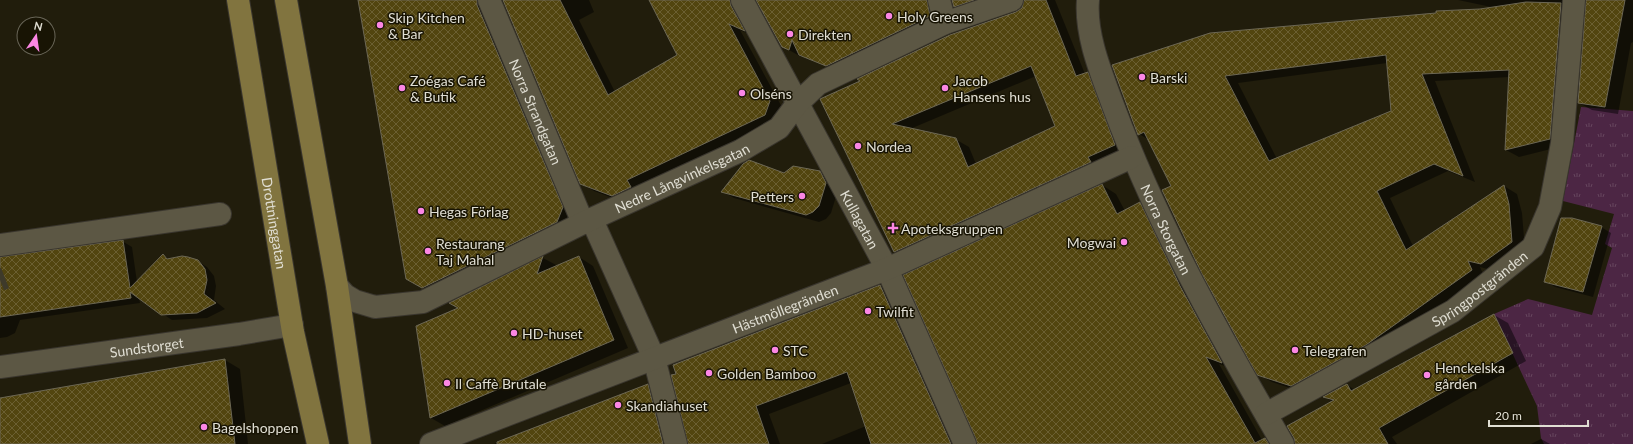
<svg xmlns="http://www.w3.org/2000/svg" width="1633" height="444" font-family="Lato,sans-serif">
  <style>
    .grass { fill: url(#grass-tufts) }
    .shadow { fill: #0007; fill-rule: evenodd }
    .building { fill: url(#building-cross-hatch); stroke: #6c6754; fill-rule: evenodd }
    .lines { fill: none; stroke-linecap: round; stroke-linejoin: round }
    .minor-tunnel { stroke: #3e3a2a; stroke-width: 22; stroke-dasharray: 22 11; stroke-linecap: butt }
    .minor-casing { stroke: #3a362e; stroke-width: 24 }
    .major-casing { stroke: #3a362e; stroke-width: 24 }
    .minor { stroke: #5c5744; stroke-width: 22 }
    .major { stroke: #81743f; stroke-width: 22 }
    .poi-dot { fill: #fb86e4; stroke: #181404; stroke-width: 1.5 }
    .labels { text-anchor: middle; dominant-baseline: central; stroke-width: 3; stroke-linejoin: round; paint-order: stroke }
    .poi-label { font-size: 14px; fill: #e0ded3; stroke: #181404; text-anchor: start }
    .street-label { font-size: 14px; fill: #e0ded3; stroke: #181404 }
  </style>
  <defs>
    <pattern id="grass-tufts" width="24" height="20" patternUnits="userSpaceOnUse"><rect width="24" height="20" fill="#4c2644"/><path d="M3 7l-1-3M5 7V3M7 7l1-3M15 17l-1-3M17 17v-4M19 17l1-3" fill="none" stroke="#66455e"/></pattern>
    <pattern id="building-cross-hatch" width="8" height="8" patternUnits="userSpaceOnUse"><rect width="8" height="8" fill="#52450f"/><path d="M0 0l8 8M0 8l8-8" fill="none" stroke="#6b5f31"/></pattern>
  </defs>
  <rect width="100%" height="100%" fill="#211d0c"/>
  <polygon class="grass" points="1581,107 1633,111 1633,444 1544,444 1541,438 1537,406 1494,314 1528,299 1592,315 1612,248 1605,244 1614,214 1563,201"/>
  <g class="shadow">
    <polygon points="360,0 492,0 575,215 436,295 406,278"/>
    <polygon points="504,0 589,0 594,12 579,20 615,92 678,56 650,0 745,0 756,37 740,30 783,109 778,122 626,203 594,191 581,183"/>
    <polygon points="757,0 943,0 943,24 840,73 802,55 802,57 796,54 782,46"/>
    <polygon points="952,0 1008,0 968,14 955,6"/>
    <path d="M1025 0H1055L1085 74 1088 73 1101 81 1128 153 908 259 895 251 822 100 1017 13 1022 9ZM1036 76 1056 126 976 164 969 147 955 139 910 129Z"/>
    <path d="M1458 0H1577L1563 146 1519 157 1506 150 1510 77 1435 81 1475 182 1448 171 1390 198 1413 246 1504 186 1517 194 1522 213 1525 250 1495 271 1480 267 1485 278 1305 393 1272 382 1258 374 1172 186 1149 140 1139 134 1113 65 1496 8ZM1387 63 1392 112 1277 159 1238 83Z"/>
    <polygon points="1587,0 1633,0 1633,42 1631,43 1618,114 1592,110 1579,103"/>
    <polygon points="819,172 832,179 838,190 831,213 826,219 819,222 734,198 722,191 784,174"/>
    <polygon points="1102,185 1116,194 1125,211 1139,203 1153,211 1235,369 1219,364 1262,440 1265,439 1274,444 978,444"/>
    <polygon points="1601,227 1611,233 1593,297 1555,287 1545,281"/>
    <polygon points="122,241 132,247 137,282 163,255 170,260 197,261 207,267 214,276 216,286 214,300 225,309 207,318 172,320 139,298 140,303 20,320 15,333 7,337 0,338 0,258"/>
    <polygon points="579,257 593,266 628,348 445,426 431,418 460,308 451,303 543,258 558,266"/>
    <polygon points="880,286 894,294 961,444 822,444 866,426 851,383 769,414 780,444 689,444"/>
    <polygon points="1494,315 1508,323 1526,361 1392,437 1397,444 1296,444 1333,402 1325,397 1347,385 1355,390"/>
    <polygon points="225,360 240,369 248,444 0,444 0,399"/>
    <polygon points="648,385 662,393 675,444 494,444"/>
    <polygon points="1541,439 1550,444 1531,444"/>
  </g>
  <g class="building">
    <polygon points="358,0 477,0 477,5 563,207 557,222 422,288 406,279"/>
    <polygon points="503,0 560,0 608,95 677,55 649,0 730,0 731,6 745,31 729,24 770,101 765,115 627,180 631,187 612,196 580,184"/>
    <polygon points="756,0 927,0 930,16 826,66 799,55 792,40 789,50 782,47"/>
    <polygon points="952,0 974,0 954,7"/>
    <path d="M1024 0H1046L1076 76 1088 72 1115 145 1088 157 1091 162 894 252 820 99 860 81 857 79 950 35 1016 12 1022 8ZM1031 66 1055 126 968 167 956 138 892 124Z"/>
    <polygon points="1586,0 1625,0 1605,107 1578,103"/>
    <path d="M1526 2 1561 3 1550 139 1505 150 1509 70 1422 74 1463 176 1434 164 1377 191 1406 250 1504 185 1509 204 1512 242 1481 264 1468 261 1472 270 1366 345 1291 386 1257 375 1202 274 1162 190 1171 186 1144 132 1138 135 1112 65 1210 33 1436 13V11L1480 9ZM1386 55 1391 111 1269 161 1225 76Z"/>
    <polygon points="749,160 784,173 793,166 820,171 826,183 819,206 813,212 806,215 721,192 743,164"/>
    <polygon points="1102,184 1117,214 1140,202 1180,286 1222,363 1206,357 1255,443 1265,438 1269,444 977,444 976,439 903,275"/>
    <polygon points="1561,218 1572,218 1602,226 1583,292 1544,282"/>
    <polygon points="123,240 130,288 163,254 167,259 182,256 188,257 198,260 205,269 207,280 204,294 216,303 197,313 161,315 130,292 131,298 0,317 0,257"/>
    <polygon points="543,256 537,274 579,256 614,340 430,418 416,326 458,308 449,303"/>
    <polygon points="880,285 951,444 871,444 847,372 756,406 769,444 688,444 671,375 676,374 673,365"/>
    <polygon points="1494,314 1513,353 1379,428 1388,444 1295,444 1294,438 1287,426 1334,400 1323,397 1347,384 1351,391"/>
    <polygon points="225,359 235,444 0,444 0,398"/>
    <polygon points="648,384 663,444 497,444 497,442"/>
  </g>
  <g class="lines">
    <polyline class="minor-tunnel" points="0,280 5,278"/>
    <defs>
      <g id="minor">
        <path id="s1" d="M489 0 583 223"/>
        <path id="s2" d="M742 0 887 269 965 444"/>
        <polyline points="939,0 945,23"/>
        <path id="s3" d="M1088 0C1085 36 1102 75 1114 108 1158 226 1220 336 1283 444"/>
        <polyline points="592,220 654,358 676,444"/>
        <polyline points="0,245 220,214"/>
        <path id="s4" d="M337 286 345 295 355 301 375 307 423 302 583 223 740 151 779 128 797 104 818 84 945 23 1012 0"/>
        <path id="s5" d="M0 367 239 334 292 325"/>
        <path id="s6" d="M1266 414 1453 311 1533 247 1550 207 1562 143 1574 0"/>
        <path id="s7" d="M431 444 887 269 1132 157"/>
      </g>
      <g id="major">
        <path id="s8" d="M238 0 293 332 318 444"/>
        <polyline points="286,0 337,286 360,444"/>
      </g>
    </defs>
    <use href="#minor" class="minor-casing"/>
    <use href="#major" class="major-casing"/>
    <use href="#minor" class="minor"/>
    <use href="#major" class="major"/>
  </g>
  <g class="poi-dot">
    <circle cx="889" cy="16" r="4"/>
    <circle cx="380" cy="25" r="4"/>
    <circle cx="790" cy="34" r="4"/>
    <circle cx="1142" cy="77" r="4"/>
    <circle cx="402" cy="88" r="4"/>
    <circle cx="945" cy="88" r="4"/>
    <circle cx="742" cy="93" r="4"/>
    <circle cx="858" cy="146" r="4"/>
    <circle cx="802" cy="196" r="4"/>
    <circle cx="421" cy="211" r="4"/>
    <path d="M891 222h4v4h4v4h-4v4h-4v-4h-4v-4h4z"/>
    <circle cx="1124" cy="242" r="4"/>
    <circle cx="428" cy="251" r="4"/>
    <circle cx="868" cy="311" r="4"/>
    <circle cx="514" cy="333" r="4"/>
    <circle cx="775" cy="350" r="4"/>
    <circle cx="1295" cy="350" r="4"/>
    <circle cx="709" cy="373" r="4"/>
    <circle cx="1427" cy="375" r="4"/>
    <circle cx="447" cy="383" r="4"/>
    <circle cx="618" cy="405" r="4"/>
    <circle cx="204" cy="427" r="4"/>
  </g>
  <g class="labels">
    <g class="poi-label">
      <text x="897" y="16">Holy Greens</text>
      <text x="388" y="17">Skip Kitchen<tspan x="388" dy="16">&amp; Bar</tspan></text>
      <text x="798" y="34">Direkten</text>
      <text x="1150" y="77">Barski</text>
      <text x="410" y="80">Zoégas Café<tspan x="410" dy="16">&amp; Butik</tspan></text>
      <text x="953" y="80">Jacob<tspan x="953" dy="16">Hansens hus</tspan></text>
      <text x="750" y="93">Olséns</text>
      <text x="866" y="146">Nordea</text>
      <text x="794" y="196" text-anchor="end">Petters</text>
      <text x="429" y="211">Hegas Förlag</text>
      <text x="901" y="228">Apoteksgruppen</text>
      <text x="1116" y="242" text-anchor="end">Mogwai</text>
      <text x="436" y="243">Restaurang<tspan x="436" dy="16">Taj Mahal</tspan></text>
      <text x="876" y="311">Twilfit</text>
      <text x="522" y="333">HD-huset</text>
      <text x="783" y="350">STC</text>
      <text x="1303" y="350">Telegrafen</text>
      <text x="1435" y="367">Henckelska<tspan x="1435" dy="16">gården</tspan></text>
      <text x="717" y="373">Golden Bamboo</text>
      <text x="455" y="383">Il Caffè Brutale</text>
      <text x="626" y="405">Skandiahuset</text>
      <text x="212" y="427">Bagelshoppen</text>
    </g>
    <g class="street-label">
      <text stroke="none"><textPath href="#s1" startOffset="121">Norra Strandgatan</textPath></text>
      <text stroke="none"><textPath href="#s4" startOffset="380">Nedre Långvinkelsgatan</textPath></text>
      <text stroke="none"><textPath href="#s2" startOffset="249">Kullagatan</textPath></text>
      <text stroke="none"><textPath href="#s8" startOffset="226">Drottninggatan</textPath></text>
      <text stroke="none"><textPath href="#s3" startOffset="244">Norra Storgatan</textPath></text>
      <text stroke="none"><textPath href="#s6" startOffset="248">Springpostgränden</textPath></text>
      <text stroke="none"><textPath href="#s7" startOffset="379">Hästmöllegränden</textPath></text>
      <text stroke="none"><textPath href="#s5" startOffset="148">Sundstorget</textPath></text>
    </g>
  </g>
  <g transform="translate(36 36) rotate(13)"><circle r="19" fill="#181404" stroke="#686557"/>
  <path d="M0-3L7 15L0 10L-7 15Z" fill="#fb86e4"/>
  <text y="-6" font-size="11" font-weight="bold" text-anchor="middle" fill="#e0ded3">N</text>
  </g>
  <path d="M1489 420v6h99v-6" fill="none" stroke="#e0ded3" stroke-width="2"/>
  <text x="1495" y="420" font-size="12" fill="#e0ded3" stroke="#181404" stroke-width="3" paint-order="stroke">20 m</text>
</svg>
